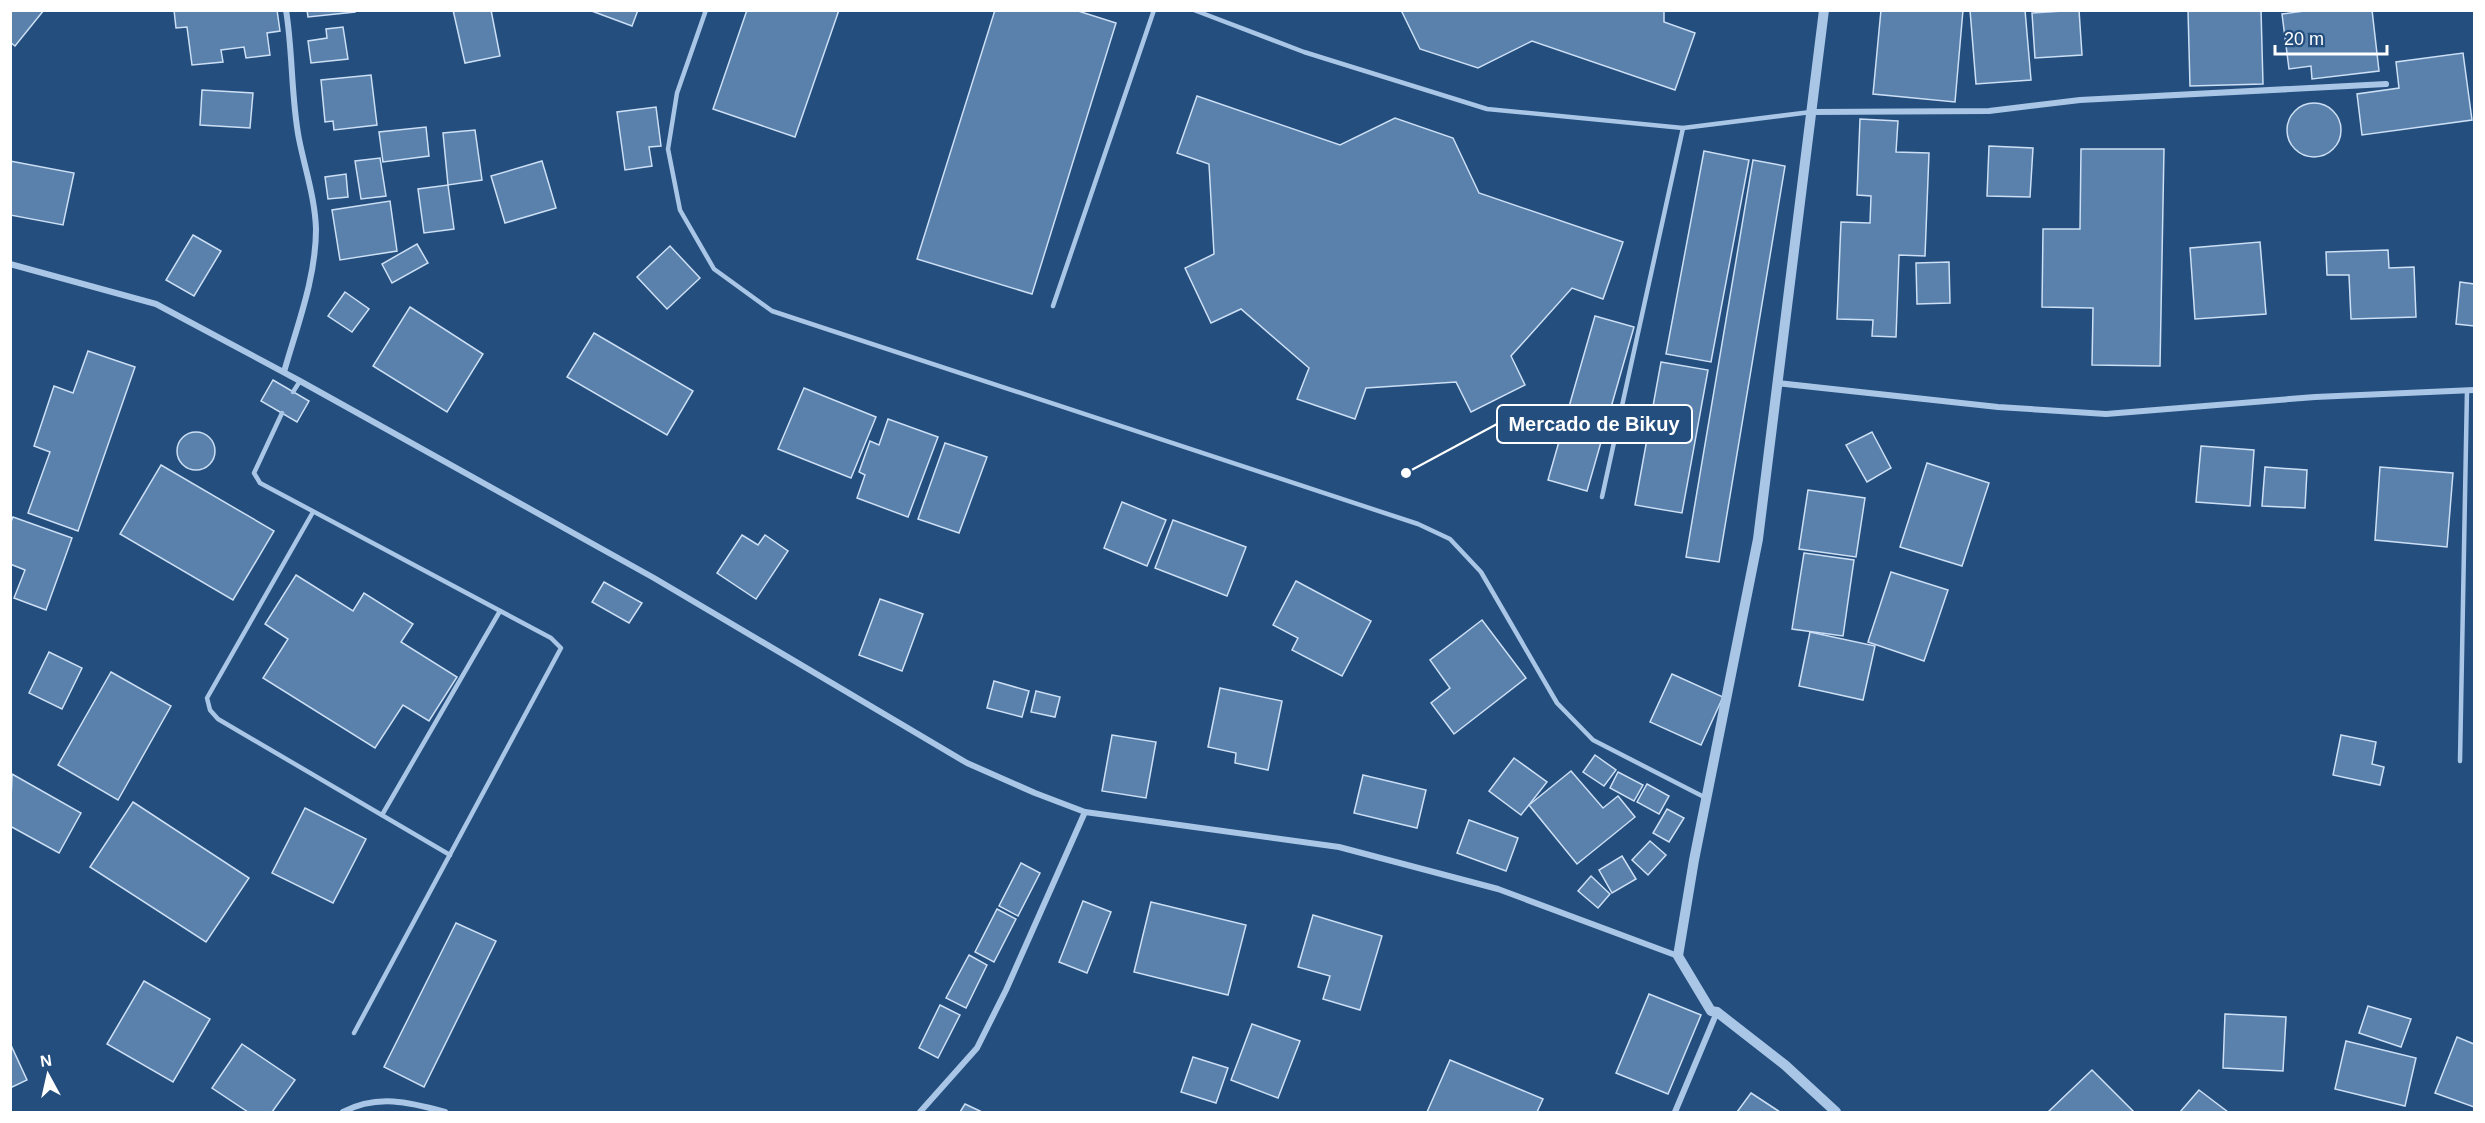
<svg xmlns="http://www.w3.org/2000/svg" width="2485" height="1123" font-family="Arial,sans-serif">
  <style>
    .building { fill: #5981ac; stroke: #ccdff5; stroke-width: 1.5 }
    .lines { fill: none; stroke-linecap: round; stroke-linejoin: round }
    .service { stroke: #a9c6e6; stroke-width: 4.5 }
    .minor { stroke: #a9c6e6; stroke-width: 6 }
    .tertiary { stroke: #a9c6e6; stroke-width: 10 }
    .leader { fill: none; stroke: #fff; stroke-width: 2 }
    .callout-dot { fill: #fff; stroke: #244e7d; stroke-width: 2 }
    .callout { fill: #244e7d; stroke: #fff; stroke-width: 2 }
    .callout-label { font-size: 20px; text-anchor: middle; font-weight: bold; fill: #fff }
  </style>
  <rect width="100%" height="100%" fill="#244e7d"/>
  <g class="building">
    <polygon points="10,10 44,10 15,46 10,42"/>
    <polygon points="174,10 277,10 280,31 267,33 270,55 246,58 244,47 221,50 223,62 192,65 187,27 176,28"/>
    <polygon points="307,10 355,10 355,12 308,17"/>
    <polygon points="453,10 491,10 500,56 465,63"/>
    <polygon points="589,10 638,10 632,26"/>
    <polygon points="747,10 839,10 795,137 713,109"/>
    <polygon points="995,10 1075,10 1116,23 1032,294 917,259"/>
    <polygon points="1401,10 1664,10 1664,22 1695,33 1675,90 1532,41 1478,68 1420,49"/>
    <polygon points="1881,10 1963,10 1955,102 1873,94"/>
    <polygon points="1970,10 2025,10 2031,80 1976,84"/>
    <polygon points="2079,10 2082,55 2035,58 2032,13"/>
    <polygon points="2188,10 2261,10 2263,84 2190,86"/>
    <polygon points="2311,10 2372,10 2379,71 2312,79 2311,66 2289,69 2282,14"/>
    <polygon points="343,27 348,59 311,63 308,41 327,38 326,29"/>
    <polygon points="2463,53 2472,120 2362,135 2357,94 2399,88 2396,62"/>
    <polygon points="371,75 377,125 334,130 333,121 325,122 321,80"/>
    <polygon points="202,90 253,93 250,128 200,125"/>
    <polygon points="1197,96 1340,145 1395,118 1453,138 1479,193 1623,242 1603,299 1572,288 1511,356 1525,385 1471,412 1456,382 1366,388 1355,419 1297,399 1309,368 1241,309 1211,323 1185,268 1214,254 1209,164 1177,153"/>
    <circle cx="2314" cy="130" r="27"/>
    <polygon points="656,107 661,146 649,147 652,166 625,170 617,112"/>
    <polygon points="1860,119 1898,121 1896,152 1929,153 1925,256 1899,255 1896,337 1872,336 1873,320 1837,319 1841,222 1870,223 1871,196 1857,195"/>
    <polygon points="426,127 429,156 383,162 379,132"/>
    <polygon points="475,130 482,180 448,185 443,133"/>
    <polygon points="1989,146 2033,148 2030,197 1987,196"/>
    <polygon points="2081,149 2164,149 2160,366 2092,365 2093,308 2042,307 2043,229 2080,229"/>
    <polygon points="1704,151 1749,160 1711,362 1666,354"/>
    <polygon points="380,158 386,196 361,199 355,161"/>
    <polygon points="1753,160 1785,166 1719,562 1686,557"/>
    <polygon points="10,161 74,173 63,225 10,215"/>
    <polygon points="542,161 556,208 505,223 491,176"/>
    <polygon points="346,174 348,197 328,199 325,177"/>
    <polygon points="448,185 454,229 424,233 418,189"/>
    <polygon points="390,201 397,251 340,260 332,210"/>
    <polygon points="193,235 221,251 194,296 166,280"/>
    <polygon points="2260,242 2266,314 2195,319 2190,248"/>
    <polygon points="417,244 428,263 392,283 382,264"/>
    <polygon points="670,246 700,278 667,309 637,277"/>
    <polygon points="2388,250 2389,268 2414,267 2416,317 2351,319 2349,275 2327,275 2326,252"/>
    <polygon points="1949,262 1950,303 1917,304 1916,263"/>
    <polygon points="2460,282 2474,284 2474,326 2456,324"/>
    <polygon points="345,292 369,309 352,332 328,316"/>
    <polygon points="410,307 483,354 447,412 373,366"/>
    <polygon points="1595,316 1634,327 1587,491 1548,480"/>
    <polygon points="594,333 693,391 667,435 567,377"/>
    <polygon points="88,351 135,367 78,531 28,513 50,452 34,446 54,386 73,393"/>
    <polygon points="1661,362 1708,370 1682,513 1635,505"/>
    <polygon points="273,380 309,401 297,422 261,401"/>
    <polygon points="804,388 876,417 851,478 778,449"/>
    <polygon points="888,419 938,437 908,517 857,498 865,475 859,472 870,441 879,445"/>
    <polygon points="1872,432 1891,468 1867,482 1846,445"/>
    <circle cx="196" cy="451" r="19"/>
    <polygon points="945,443 987,457 959,533 918,519"/>
    <polygon points="2201,446 2254,450 2250,506 2196,502"/>
    <polygon points="1927,463 1989,483 1962,566 1900,547"/>
    <polygon points="161,465 274,531 233,600 120,534"/>
    <polygon points="2265,467 2307,470 2305,508 2262,506"/>
    <polygon points="2380,467 2453,473 2447,547 2375,540"/>
    <polygon points="1808,490 1865,498 1856,557 1799,549"/>
    <polygon points="1122,502 1166,520 1147,566 1104,548"/>
    <polygon points="13,517 72,538 46,610 14,598 25,570 10,564 10,524"/>
    <polygon points="1173,520 1246,547 1227,596 1155,568"/>
    <polygon points="742,535 758,545 765,535 788,551 756,599 717,573"/>
    <polygon points="1804,553 1854,560 1843,636 1792,629"/>
    <polygon points="1891,572 1948,590 1924,661 1868,642"/>
    <polygon points="296,575 353,611 364,593 413,624 401,642 457,677 429,721 403,705 375,748 263,678 288,639 265,624"/>
    <polygon points="1296,581 1371,621 1342,676 1292,650 1298,638 1273,625"/>
    <polygon points="604,582 642,603 629,623 592,602"/>
    <polygon points="880,599 923,614 902,671 859,655"/>
    <polygon points="1482,620 1526,678 1454,734 1431,703 1450,688 1430,660"/>
    <polygon points="1810,632 1875,646 1863,700 1799,686"/>
    <polygon points="49,652 82,668 62,709 29,693"/>
    <polygon points="111,672 171,706 118,800 58,765"/>
    <polygon points="1672,674 1723,697 1701,745 1650,722"/>
    <polygon points="994,681 1029,691 1022,717 987,708"/>
    <polygon points="1220,688 1282,701 1268,770 1235,763 1236,753 1208,747"/>
    <polygon points="1036,691 1060,697 1055,717 1031,712"/>
    <polygon points="1112,735 1156,742 1146,798 1102,791"/>
    <polygon points="2341,735 2376,742 2372,764 2384,767 2380,785 2333,775"/>
    <polygon points="1595,755 1616,770 1604,786 1583,772"/>
    <polygon points="1514,758 1547,782 1521,815 1489,791"/>
    <polygon points="1571,771 1603,808 1618,796 1635,817 1577,864 1529,805"/>
    <polygon points="1618,772 1643,785 1634,801 1610,788"/>
    <polygon points="12,774 81,813 59,853 10,826"/>
    <polygon points="1363,775 1426,790 1417,828 1354,813"/>
    <polygon points="1647,784 1669,796 1659,814 1637,802"/>
    <polygon points="133,802 249,878 206,942 90,867"/>
    <polygon points="305,808 366,839 333,903 272,873"/>
    <polygon points="1667,809 1684,818 1669,842 1653,833"/>
    <polygon points="1469,820 1518,838 1506,871 1457,853"/>
    <polygon points="1650,841 1666,855 1648,875 1632,860"/>
    <polygon points="1622,856 1636,879 1612,893 1599,870"/>
    <polygon points="1021,863 1040,873 1018,916 999,906"/>
    <polygon points="1591,876 1610,894 1598,908 1578,891"/>
    <polygon points="1083,901 1111,912 1087,973 1059,962"/>
    <polygon points="1151,902 1246,925 1228,995 1134,972"/>
    <polygon points="997,909 1016,919 994,962 975,952"/>
    <polygon points="1313,915 1382,936 1360,1010 1323,999 1330,976 1298,967"/>
    <polygon points="456,923 496,941 424,1087 384,1067"/>
    <polygon points="969,955 987,965 966,1008 946,998"/>
    <polygon points="144,981 210,1019 173,1082 107,1044"/>
    <polygon points="1649,994 1701,1015 1668,1094 1616,1073"/>
    <polygon points="940,1005 960,1015 938,1058 919,1048"/>
    <polygon points="2368,1006 2411,1019 2401,1047 2359,1033"/>
    <polygon points="2225,1014 2286,1017 2283,1071 2223,1068"/>
    <polygon points="1252,1024 1300,1041 1278,1098 1231,1080"/>
    <polygon points="2457,1037 2474,1044 2474,1107 2435,1093"/>
    <polygon points="2346,1041 2416,1058 2405,1106 2335,1089"/>
    <polygon points="10,1043 27,1080 10,1088"/>
    <polygon points="242,1044 295,1080 272,1112 248,1112 212,1088"/>
    <polygon points="1193,1057 1228,1068 1216,1103 1181,1092"/>
    <polygon points="1450,1060 1543,1099 1537,1112 1427,1112"/>
    <polygon points="2092,1070 2134,1112 2048,1112"/>
    <polygon points="2199,1090 2228,1112 2180,1112"/>
    <polygon points="1751,1093 1780,1112 1737,1112"/>
    <polygon points="965,1104 982,1112 960,1112"/>
  </g>
  <g class="lines">
    <g class="service">
      <polyline points="706,10 677,93 668,149 680,210 714,269 772,311 1418,524 1450,539 1481,572 1557,703 1593,740 1706,798"/>
      <polyline points="1194,10 1304,52 1487,109 1683,128 1811,112"/>
      <polyline points="1053,306 1154,10"/>
      <polyline points="293,392 300,381"/>
      <polyline points="282,413 254,473 260,483 551,638 561,648 354,1033"/>
      <polyline points="1602,497 1683,128"/>
      <polyline points="313,512 207,698 210,710 218,719 450,855"/>
      <polyline points="2460,761 2467,390"/>
      <polyline points="382,815 500,611"/>
    </g>
    <g class="minor">
      <polyline points="1811,112 1989,111 2080,100 2386,84"/>
      <polyline points="10,264 156,304 300,381 654,578 967,763 1035,793 1085,812 1339,847 1498,889 1678,956"/>
      <path d="M284 372C297 326 316 278 316 229 315 198 305 169 299 139 291 98 293 53 286 10"/>
      <polyline points="1777,383 1998,407 2106,414 2315,397 2474,390"/>
      <path d="M343 1112C377 1094 409 1102 445 1112"/>
      <polyline points="920,1112 977,1048 1006,990 1085,812"/>
      <polyline points="1675,1112 1717,1012"/>
    </g>
    <polyline class="tertiary" points="1824,10 1758,539 1694,860 1678,956 1711,1011 1717,1012 1785,1065 1836,1112"/>
  </g>
  <path class="leader" d="M1406 473L1497 424"/>
  <circle class="callout-dot" cx="1406" cy="473" r="6"/>
  <rect class="callout" x="1497" y="405" width="195" height="38" rx="6"/>
  <g class="callout-label">
    <text x="1594" y="431">Mercado de Bikuy</text>
  </g>
  <rect width="2485" height="1123" fill="none" stroke="#ffffff" stroke-width="24"/>
  <g transform="translate(48 1075) rotate(352)" stroke="#244e7d" stroke-width="4.5" paint-order="stroke">
  <path d="M0-4.5L10 22L0 15L-10 22Z" fill="#ffffff"/>
  <text y="-9" font-size="16" font-weight="bold" text-anchor="middle" fill="#ffffff">N</text>
  </g>
  <path d="M2275 45v9h112v-9" fill="none" stroke="#ffffff" stroke-width="3"/>
  <text x="2284" y="45" font-size="18" fill="#ffffff" stroke="#244e7d" stroke-width="4.5" paint-order="stroke">20 m</text>
</svg>
